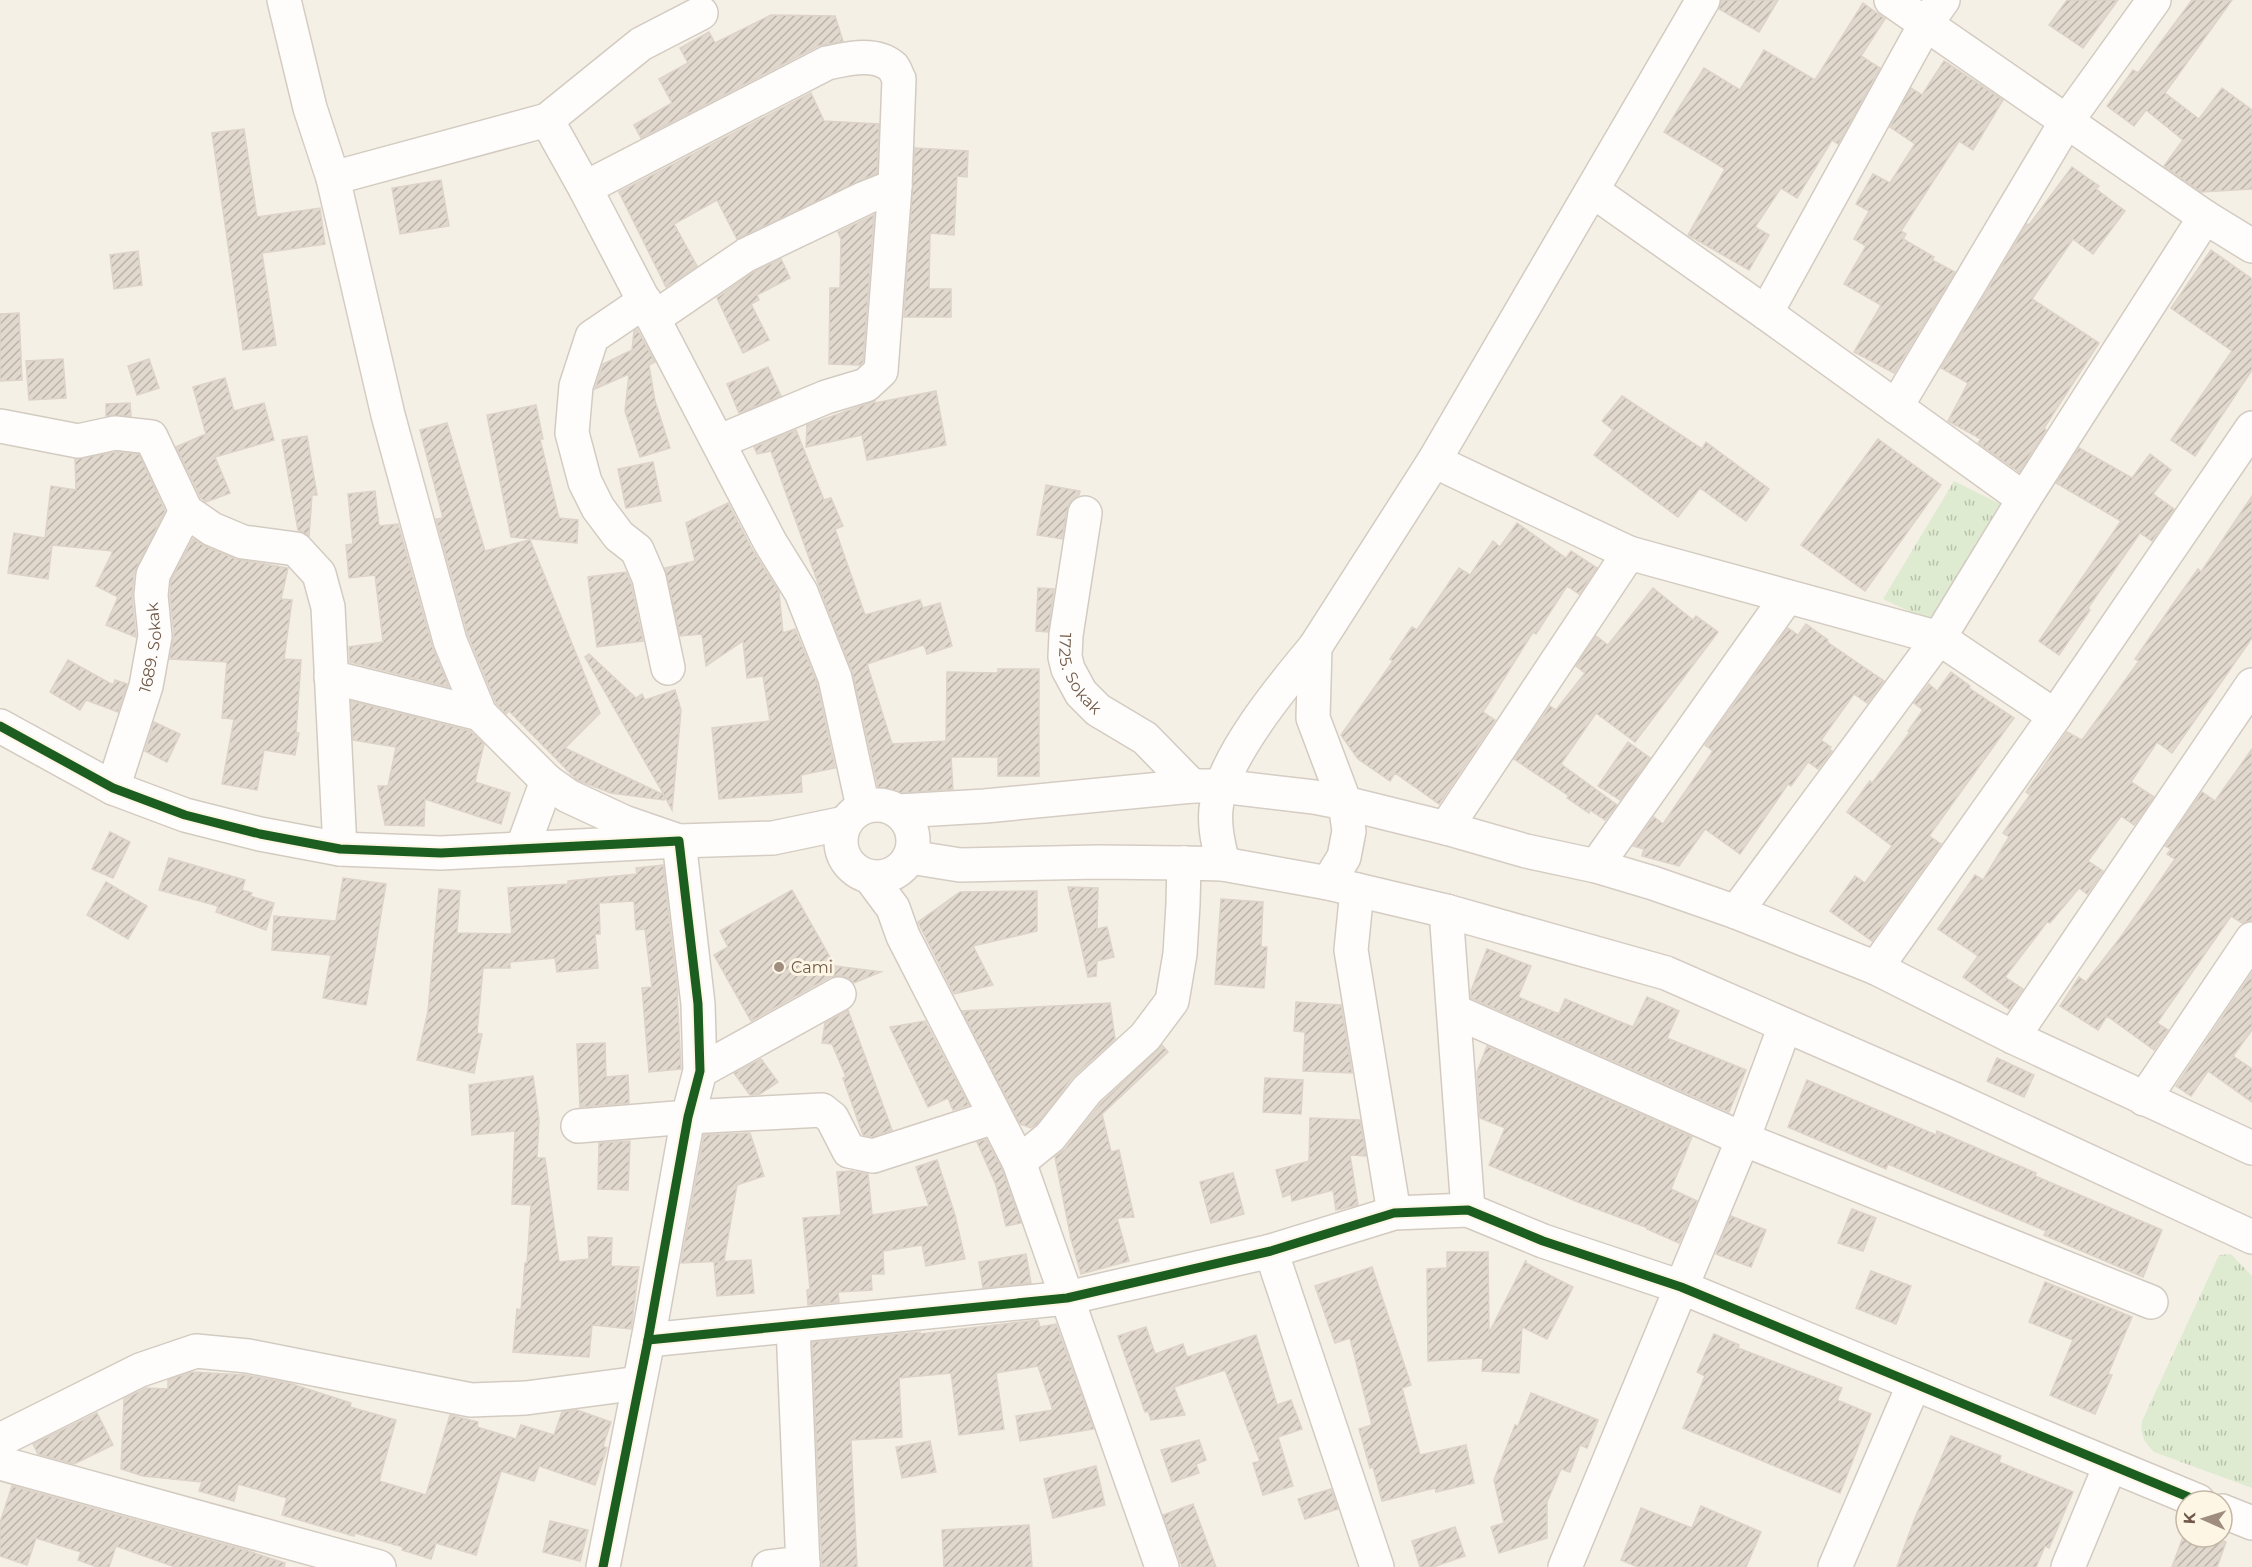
<svg xmlns="http://www.w3.org/2000/svg" width="2252" height="1567" font-family="Montserrat,sans-serif">
  <style>
    .park { fill: url(#park-tufts) }
    .building { fill: url(#building-hatch); stroke: #ddd3c9; stroke-width: 1.5 }
    .lines { fill: none; stroke-linecap: round; stroke-linejoin: round }
    .minor-casing { stroke: #d3cbc1; stroke-width: 36 }
    .tertiary-casing { stroke: #d3cbc1; stroke-width: 36 }
    .secondary-casing { stroke: #d5ccc3; stroke-width: 36 }
    .minor { stroke: #fefdfb; stroke-width: 33 }
    .tertiary { stroke: #fefdfb; stroke-width: 33 }
    .secondary { stroke: #fefdfb; stroke-width: 33 }
    .cycleway-casing { stroke: #fef6e5; stroke-width: 13 }
    .cycleway { stroke: #1b5e20; stroke-width: 9 }
    .poi-dot { fill: #9f8e7f; stroke: #fef6e5; stroke-width: 2 }
    .labels { text-anchor: middle; dominant-baseline: central; stroke-width: 6; stroke-linejoin: round; paint-order: stroke }
    .street-label { font-size: 16px; fill: #705948; stroke: #fef6e5 }
    .poi-label { font-size: 16px; fill: #705948; stroke: #fef6e5; text-anchor: start }
  </style>
  <defs>
    <pattern id="park-tufts" width="24" height="20" patternUnits="userSpaceOnUse" patternTransform="scale(1.5)"><rect width="24" height="20" fill="#dfebd1"/><path d="M3 7l-1-3M5 7V3M7 7l1-3M15 17l-1-3M17 17v-4M19 17l1-3" fill="none" stroke="#b9c1ac"/></pattern>
    <pattern id="building-hatch" width="6" height="6" patternUnits="userSpaceOnUse" patternTransform="scale(1.5)"><rect width="6" height="6" fill="#e1d8ce"/><path d="M-1 1l2-2M0 6l6-6M5 7l2-2" fill="none" stroke="#bbb2a9"/></pattern>
  </defs>
  <rect width="100%" height="100%" fill="#f5f0e6"/>
  <g class="park">
    <polygon points="1954,481 2000,504 1932,622 1883,599"/>
    <path d="M2231 1254 2252 1276V1488L2154 1452C2144 1442 2140 1435 2142 1421L2219 1255Z"/>
  </g>
  <g class="building">
    <polygon points="1722,0 1778,0 1759,32 1719,9"/>
    <polygon points="2067,0 2118,0 2083,48 2049,25"/>
    <polygon points="2192,0 2232,0 2165,93 2199,119 2222,88 2252,110 2252,189 2201,192 2164,166 2183,140 2146,110 2134,126 2107,106 2133,70 2138,73"/>
    <polygon points="1863,3 1885,19 1861,56 1880,68 1838,144 1832,140 1797,198 1781,188 1755,227 1769,235 1749,270 1688,235 1725,169 1664,132 1704,68 1740,90 1764,50 1815,80"/>
    <polygon points="771,15 835,16 843,41 818,46 641,138 634,125 672,103 659,79 688,63 680,48 709,32 715,43"/>
    <polygon points="1944,61 2003,100 1973,150 1959,141 1901,231 1906,234 1903,239 1934,257 1932,260 1955,272 1894,373 1854,352 1881,305 1844,284 1866,246 1854,239 1869,211 1856,204 1873,174 1890,183 1915,144 1890,127 1911,88 1922,95"/>
    <polygon points="811,93 824,121 879,124 877,173 737,239 717,200 674,224 697,266 666,287 619,192"/>
    <polygon points="244,129 257,217 320,208 325,244 262,253 276,345 243,350 212,133"/>
    <polygon points="915,148 968,151 967,177 957,176 954,235 930,233 929,289 951,289 951,317 904,317"/>
    <polygon points="2072,167 2099,186 2096,189 2125,211 2093,254 2073,239 2032,299 2099,343 2044,428 2046,430 2019,472 1978,443 1981,439 1948,421 1968,383 1941,368 2027,224 2029,225"/>
    <polygon points="441,180 449,226 400,234 392,188"/>
    <polygon points="874,215 863,362 860,365 829,364 830,288 840,288 841,239 838,232"/>
    <polygon points="2211,250 2252,279 2252,370 2195,456 2171,440 2232,351 2171,308"/>
    <polygon points="138,251 142,285 114,289 110,255"/>
    <polygon points="781,259 790,278 757,295 759,300 751,304 769,340 743,353 717,298 755,271"/>
    <polygon points="19,313 22,380 0,381 0,314"/>
    <polygon points="637,329 655,362 649,365 655,401 670,448 640,457 625,411 629,374 595,389 603,364 632,350 634,331"/>
    <polygon points="63,359 66,398 29,400 26,361"/>
    <polygon points="149,359 159,388 137,395 128,366"/>
    <polygon points="768,367 781,396 739,413 727,384"/>
    <polygon points="225,378 234,411 264,403 274,440 215,457 230,493 206,502 201,498 176,447 206,434 193,387"/>
    <polygon points="936,391 946,445 867,460 862,435 806,447 807,425 875,401 875,403"/>
    <polygon points="1622,396 1702,449 1706,442 1769,489 1746,521 1700,488 1678,517 1594,455 1613,430 1602,421"/>
    <polygon points="130,403 131,416 106,416 106,404"/>
    <polygon points="536,405 543,439 540,439 559,518 578,520 577,543 511,537 487,415"/>
    <polygon points="447,423 485,551 530,540 600,713 565,748 664,795 585,657 589,654 636,698 642,694 645,700 675,690 681,710 672,810 665,797 664,800 611,793 577,780 509,711 506,714 496,703 468,635 436,519 443,518 420,430"/>
    <polygon points="796,430 824,500 831,498 843,526 835,529 865,615 920,600 923,608 940,603 952,646 927,654 924,645 867,664 892,744 946,741 947,672 998,673 998,669 1039,669 1039,776 998,776 998,757 951,757 953,789 880,795 852,671 823,597 771,451 757,454 754,447"/>
    <polygon points="307,436 317,495 312,495 309,536 298,530 282,440"/>
    <polygon points="1878,439 1941,485 1865,591 1801,545"/>
    <polygon points="2079,448 2132,478 2150,454 2171,470 2153,494 2174,509 2152,541 2140,533 2088,608 2090,610 2059,655 2039,641 2121,521 2056,483"/>
    <polygon points="116,452 139,454 165,511 134,573 132,597 136,637 106,625 118,597 96,586 113,551 52,545 48,579 8,573 14,533 45,538 51,486 76,490 75,459"/>
    <polygon points="653,462 661,501 626,508 618,469"/>
    <polygon points="1046,485 1080,491 1079,495 1071,501 1067,510 1062,539 1037,535"/>
    <polygon points="375,491 379,526 398,524 432,646 449,687 350,662 349,647 383,642 375,575 349,578 346,545 353,544 348,494"/>
    <polygon points="2252,496 2252,638 2172,753 2157,742 2131,782 2154,797 2134,825 2121,816 2088,861 2103,871 2087,894 2079,888 2050,923 2047,922 2005,977 2023,989 2009,1009 1963,977 1978,956 1938,929 1975,875 1983,880 2009,837 2003,833 2030,795 2026,792 2067,732 2082,740 2139,661 2135,659 2166,614 2198,569 2201,572"/>
    <polygon points="728,503 753,551 779,592 783,633 795,629 817,683 835,768 801,775 802,792 719,799 712,728 770,721 763,676 747,678 743,641 706,666 702,634 680,636 665,568 695,561 686,523"/>
    <polygon points="1517,523 1566,558 1571,551 1597,568 1579,594 1567,586 1536,634 1533,632 1483,712 1495,720 1439,804 1395,773 1390,781 1358,759 1341,735 1393,661 1390,659 1412,627 1417,630 1459,568 1470,575 1493,541 1500,547"/>
    <polygon points="193,539 205,546 236,559 288,568 281,599 292,600 284,659 301,660 296,733 299,733 295,755 264,750 257,790 222,784 234,719 222,718 227,662 170,659 174,634 170,595 171,580"/>
    <polygon points="626,572 631,584 643,641 597,647 588,577"/>
    <polygon points="1038,588 1054,589 1048,632 1036,631"/>
    <polygon points="1653,588 1693,620 1696,616 1718,632 1635,742 1596,713 1561,764 1617,805 1605,820 1590,810 1589,813 1567,798 1569,796 1514,759 1550,706 1556,710 1585,673 1576,666 1596,636 1608,645"/>
    <polygon points="1806,624 1828,640 1827,642 1884,681 1867,703 1854,694 1821,740 1831,747 1829,749 1832,751 1818,769 1808,762 1791,786 1788,784 1740,854 1705,829 1679,866 1642,856 1644,849 1633,846 1654,817 1663,824 1713,751 1705,745 1788,628 1798,635"/>
    <polygon points="68,660 113,685 115,680 127,684 118,712 86,700 80,710 50,692"/>
    <polygon points="1951,672 1970,686 1969,688 2014,718 1929,836 1941,844 1872,941 1830,911 1855,876 1865,883 1892,846 1847,812 1870,781 1872,783 1910,732 1908,731 1923,710 1914,703 1929,684 1937,691"/>
    <polygon points="351,701 470,731 484,744 475,782 510,793 501,824 425,799 424,826 385,825 378,786 388,786 396,747 353,740"/>
    <polygon points="154,722 180,734 167,762 145,751"/>
    <polygon points="1628,742 1650,758 1620,800 1598,786"/>
    <polygon points="2252,749 2252,920 2242,923 2231,916 2157,1023 2168,1030 2154,1050 2107,1016 2098,1030 2060,1006 2079,977 2086,982 2123,934 2175,859 2167,854 2171,849 2165,846 2202,792 2215,801"/>
    <polygon points="110,832 130,842 113,878 92,869"/>
    <polygon points="169,858 245,880 242,890 252,893 250,896 274,903 266,930 216,912 218,906 159,890"/>
    <polygon points="663,865 678,996 677,993 681,1069 649,1072 642,988 652,987 645,929 636,930 634,901 599,903 600,934 595,934 598,968 557,972 555,958 510,962 510,968 483,968 477,1033 482,1034 474,1073 417,1060 428,1011 439,889 460,891 457,933 512,934 508,888 568,884 568,881 637,874 636,868"/>
    <polygon points="343,878 386,884 366,1005 323,998 331,955 272,950 274,916 336,921"/>
    <polygon points="106,882 147,906 128,939 87,915"/>
    <polygon points="1068,887 1098,888 1097,929 1107,927 1114,957 1097,961 1096,976 1088,977"/>
    <polygon points="792,890 835,966 881,972 854,983 848,978 840,975 830,977 751,1021 714,955 728,947 720,931"/>
    <polygon points="1037,891 1037,931 973,946 993,985 954,994 918,922 960,892"/>
    <polygon points="1221,899 1263,902 1261,947 1267,947 1264,988 1215,984"/>
    <polygon points="1487,949 1531,966 1518,997 1559,1014 1565,999 1633,1027 1647,997 1679,1011 1667,1038 1746,1070 1729,1112 1471,998 1471,991"/>
    <polygon points="2252,973 2252,1030 2233,1056 2252,1069 2252,1102 2208,1071 2191,1096 2176,1086"/>
    <polygon points="1296,1002 1341,1005 1352,1073 1303,1071 1305,1032 1294,1031"/>
    <polygon points="1110,1003 1115,1039 1072,1078 1037,1124 1031,1128 1020,1124 962,1011"/>
    <polygon points="848,1010 892,1130 872,1137 863,1135 843,1078 846,1077 832,1044 822,1043 825,1023"/>
    <polygon points="925,1021 969,1105 953,1110 948,1098 928,1107 890,1027"/>
    <polygon points="605,1043 606,1077 628,1075 629,1103 580,1107 577,1044"/>
    <polygon points="1162,1045 1168,1052 1102,1114 1111,1152 1119,1150 1134,1217 1117,1218 1129,1261 1081,1274 1071,1239 1055,1157 1065,1149 1101,1103"/>
    <polygon points="1487,1046 1692,1137 1671,1189 1697,1201 1679,1243 1647,1229 1648,1228 1578,1202 1489,1165 1505,1128 1480,1118 1477,1072"/>
    <polygon points="1997,1058 2034,1075 2024,1097 1987,1081"/>
    <polygon points="761,1059 778,1082 760,1094 750,1095 734,1073"/>
    <polygon points="533,1076 539,1120 537,1158 545,1158 559,1262 589,1259 588,1237 612,1238 611,1266 639,1267 631,1329 592,1325 589,1357 513,1352 517,1309 521,1310 525,1263 527,1263 531,1205 512,1204 515,1131 472,1135 469,1085"/>
    <polygon points="1265,1078 1303,1080 1301,1114 1263,1112"/>
    <polygon points="1807,1080 1936,1135 1937,1131 2036,1173 2035,1176 2162,1230 2143,1277 2044,1235 2046,1231 1888,1164 1886,1169 1788,1127"/>
    <polygon points="1310,1118 1360,1120 1366,1156 1350,1155 1358,1205 1336,1210 1333,1190 1292,1201 1291,1194 1283,1197 1276,1170 1309,1161"/>
    <polygon points="750,1133 764,1176 737,1185 724,1261 681,1263 704,1135"/>
    <polygon points="986,1139 1002,1169 1021,1223 1006,1226 996,1185 977,1142"/>
    <polygon points="630,1141 628,1190 598,1189 599,1143"/>
    <polygon points="937,1160 955,1215 965,1259 926,1266 922,1245 883,1251 884,1274 871,1274 872,1290 838,1292 839,1302 808,1305 807,1290 810,1289 803,1218 841,1215 837,1172 852,1171 868,1174 872,1215 929,1206 916,1167"/>
    <polygon points="1233,1173 1244,1214 1211,1223 1200,1182"/>
    <polygon points="1852,1209 1876,1218 1863,1251 1838,1243"/>
    <polygon points="1731,1216 1766,1230 1751,1267 1716,1254"/>
    <polygon points="1447,1252 1488,1252 1489,1333 1526,1260 1526,1263 1573,1287 1547,1339 1522,1327 1519,1373 1482,1371 1483,1358 1428,1361 1427,1269 1447,1268"/>
    <polygon points="1026,1254 1031,1283 983,1288 979,1262"/>
    <polygon points="751,1260 754,1293 717,1296 714,1262"/>
    <polygon points="1372,1267 1411,1385 1402,1388 1420,1455 1466,1445 1474,1483 1436,1492 1435,1488 1382,1501 1373,1467 1370,1468 1359,1429 1372,1425 1350,1338 1335,1343 1315,1286"/>
    <polygon points="1871,1271 1911,1286 1896,1324 1856,1308"/>
    <polygon points="2045,1282 2132,1317 2108,1374 2112,1375 2095,1414 2050,1395 2073,1340 2029,1322"/>
    <polygon points="1038,1320 1040,1327 1056,1324 1094,1429 1020,1441 1016,1416 1053,1410 1038,1366 996,1373 1004,1429 959,1435 951,1373 899,1378 902,1437 851,1440 857,1567 822,1567 812,1342 920,1332 920,1334"/>
    <polygon points="1146,1327 1155,1354 1183,1344 1187,1357 1256,1335 1277,1405 1291,1400 1302,1429 1278,1437 1293,1486 1263,1495 1253,1463 1260,1461 1225,1370 1174,1387 1185,1415 1151,1420 1148,1411 1145,1412 1118,1336"/>
    <polygon points="1714,1334 1739,1345 1738,1348 1842,1388 1837,1400 1871,1414 1840,1493 1683,1428 1705,1376 1697,1372"/>
    <polygon points="191,1372 245,1375 289,1383 351,1403 350,1407 396,1420 379,1481 426,1495 450,1415 478,1422 477,1427 516,1439 521,1425 554,1435 562,1412 577,1410 611,1422 603,1446 607,1448 595,1485 539,1466 534,1481 501,1471 476,1555 436,1543 431,1559 402,1550 403,1547 355,1533 354,1536 282,1515 287,1498 238,1484 234,1501 199,1491 202,1482 143,1476 121,1469 124,1399 146,1388 168,1389 168,1380"/>
    <polygon points="1531,1393 1598,1420 1587,1448 1580,1445 1570,1472 1561,1469 1547,1502 1547,1538 1499,1553 1491,1527 1504,1523 1494,1480 1515,1425 1518,1426"/>
    <polygon points="97,1413 113,1445 74,1464 38,1454 33,1444"/>
    <polygon points="1951,1436 2001,1456 1999,1462 2073,1492 2049,1548 2045,1546 2036,1567 1897,1567 1915,1518"/>
    <polygon points="1199,1440 1206,1460 1196,1464 1199,1473 1172,1482 1161,1450"/>
    <polygon points="930,1441 936,1472 902,1478 896,1447"/>
    <polygon points="1096,1466 1105,1505 1053,1518 1044,1479"/>
    <polygon points="12,1486 245,1550 285,1563 284,1567 175,1567 116,1546 109,1567 97,1567 78,1560 81,1552 36,1538 27,1565 0,1556 0,1523"/>
    <polygon points="1331,1489 1338,1509 1305,1519 1298,1499"/>
    <polygon points="1193,1504 1216,1567 1182,1567 1178,1555 1163,1515"/>
    <polygon points="1701,1506 1761,1532 1746,1567 1638,1567 1621,1560 1641,1508 1692,1528"/>
    <polygon points="550,1521 588,1530 580,1561 543,1552"/>
    <polygon points="1029,1525 1032,1567 944,1567 942,1530"/>
    <polygon points="1455,1527 1465,1556 1433,1567 1420,1567 1412,1541"/>
    <polygon points="2183,1537 2213,1537 2226,1542 2217,1567 2172,1567"/>
  </g>
  <g class="lines">
    <defs>
      <g id="minor">
        <polyline points="1891,0 2205,217 2252,246"/>
        <polyline points="547,120 585,188 770,542 801,592 835,678 863,807"/>
        <polyline points="333,178 547,120 641,44 701,13"/>
        <path d="M585 188 827 63C846 59 875 51 893 67 895 69 897 76 899 79L895 186 881 371 866 385 826 397 718 442"/>
        <polyline points="1593,191 1766,313 2024,499"/>
        <polyline points="645,301 592,337 576,386 572,433 585,482 598,508 619,536 637,550 649,578 668,668"/>
        <polyline points="1766,313 1925,25 1943,0"/>
        <polyline points="654,318 746,255 865,198 895,186"/>
        <polyline points="1896,407 2066,122 2154,0"/>
        <polyline points="0,426 78,441 115,433 151,437 186,511 212,529 243,542 296,549 319,574 328,607 340,849"/>
        <polyline points="1434,461 1629,553 1939,638 2055,716"/>
        <path id="s1" d="M1085 513 1066 635 1065 657 1068 669 1081 693 1098 710 1145 738 1192 786"/>
        <polyline points="331,677 480,714"/>
        <polyline points="0,726 113,788 185,815 260,834 340,849 441,853 679,841"/>
        <path id="s2" d="M113 788 146 686 155 636 151 595 153 575 186 511"/>
        <polyline points="1446,828 1629,553"/>
        <polyline points="522,849 547,781"/>
        <polyline points="1596,866 1787,597"/>
        <polyline points="1357,890 1351,950 1394,1213"/>
        <polyline points="1446,911 1468,1210"/>
        <polyline points="1736,912 1939,638 2024,499 2205,217"/>
        <polyline points="1876,968 2055,716 2252,428"/>
        <polyline points="1454,1011 1743,1139 2151,1302"/>
        <polyline points="2013,1037 2252,685"/>
        <polyline points="700,1071 839,994"/>
        <polyline points="2144,1099 2252,939"/>
        <polyline points="578,1126 688,1117 822,1110 832,1118 849,1151 873,1156 994,1117"/>
        <polyline points="1019,1162 1050,1137 1087,1090 1145,1037 1172,1001 1180,954 1183,904 1184,863"/>
        <polyline points="1271,1251 1377,1567"/>
        <polyline points="793,1326 803,1567"/>
        <polyline points="648,1340 1067,1298 1271,1251 1394,1213 1468,1210 1543,1241 1681,1287 2198,1501"/>
        <polyline points="0,1440 140,1370 196,1351 248,1356 471,1400 526,1398 639,1383"/>
        <polyline points="0,1463 379,1567"/>
        <polyline points="2222,1511 2252,1523"/>
        <polyline points="769,1567 803,1563"/>
        <polyline points="1565,1567 1743,1139 1785,1026"/>
        <polyline points="1835,1567 1914,1384"/>
        <polyline points="2068,1567 2110,1466"/>
      </g>
      <g id="tertiary">
        <polyline points="1315,647 1434,461 1703,0"/>
        <path d="M1184 863 1223 864C1219 846 1214 828 1216 809 1221 760 1283 685 1315 647L1313 718 1345 803 1349 831 1344 857 1328 883"/>
        <polyline points="870,877 893,908 903,936 1019,1162 1162,1567"/>
        <polyline points="603,1567 648,1340 688,1117 700,1071 698,1004 679,841"/>
      </g>
      <g id="secondary">
        <polyline points="284,0 310,108 333,178 388,415 450,641 480,714 547,781 568,796 624,822 679,841 773,838 845,823"/>
        <circle cx="877" cy="841" r="36"/>
        <polyline points="899,811 985,806 1192,786 1221,786 1314,797 1345,803 1446,828 1526,851 1596,866 1653,883 1736,912 1876,968 2013,1037 2252,1148"/>
        <polyline points="910,857 960,865 1098,862 1184,863"/>
        <polyline points="1223,864 1328,883 1446,911 1666,973 1954,1099 2252,1237"/>
      </g>
    </defs>
    <use href="#minor" class="minor-casing"/>
    <use href="#tertiary" class="tertiary-casing"/>
    <use href="#secondary" class="secondary-casing"/>
    <use href="#minor" class="minor"/>
    <use href="#tertiary" class="tertiary"/>
    <use href="#secondary" class="secondary"/>
    <defs>
      <g id="cycleway">
        <polyline points="0,726 113,788 185,815 260,834 340,849 441,853 679,841 698,1004 700,1071 688,1117 648,1340 603,1567"/>
        <polyline points="648,1340 1067,1298 1271,1251 1394,1213 1468,1210 1543,1241 1681,1287 2198,1501"/>
      </g>
    </defs>
    <use href="#cycleway" class="cycleway-casing"/>
    <use href="#cycleway" class="cycleway"/>
  </g>
  <circle class="poi-dot" cx="779" cy="967" r="6"/>
  <g class="labels">
    <g class="street-label">
      <text stroke="none"><textPath href="#s2" startOffset="146">1689. Sokak</textPath></text>
      <text stroke="none"><textPath href="#s1" startOffset="166">1725. Sokak</textPath></text>
    </g>
    <g class="poi-label">
      <text x="791" y="967">Cami</text>
    </g>
  </g>
  <g transform="translate(2204 1519) rotate(273)"><circle r="28" fill="#fef6e5" stroke="#c5b7a6" stroke-width="1.5"/>
  <path d="M0-4.5L10 22L0 15L-10 22Z" fill="#9f8e7f"/>
  <text y="-9" font-size="16" font-weight="bold" text-anchor="middle" fill="#705948">K</text>
  </g>
</svg>
